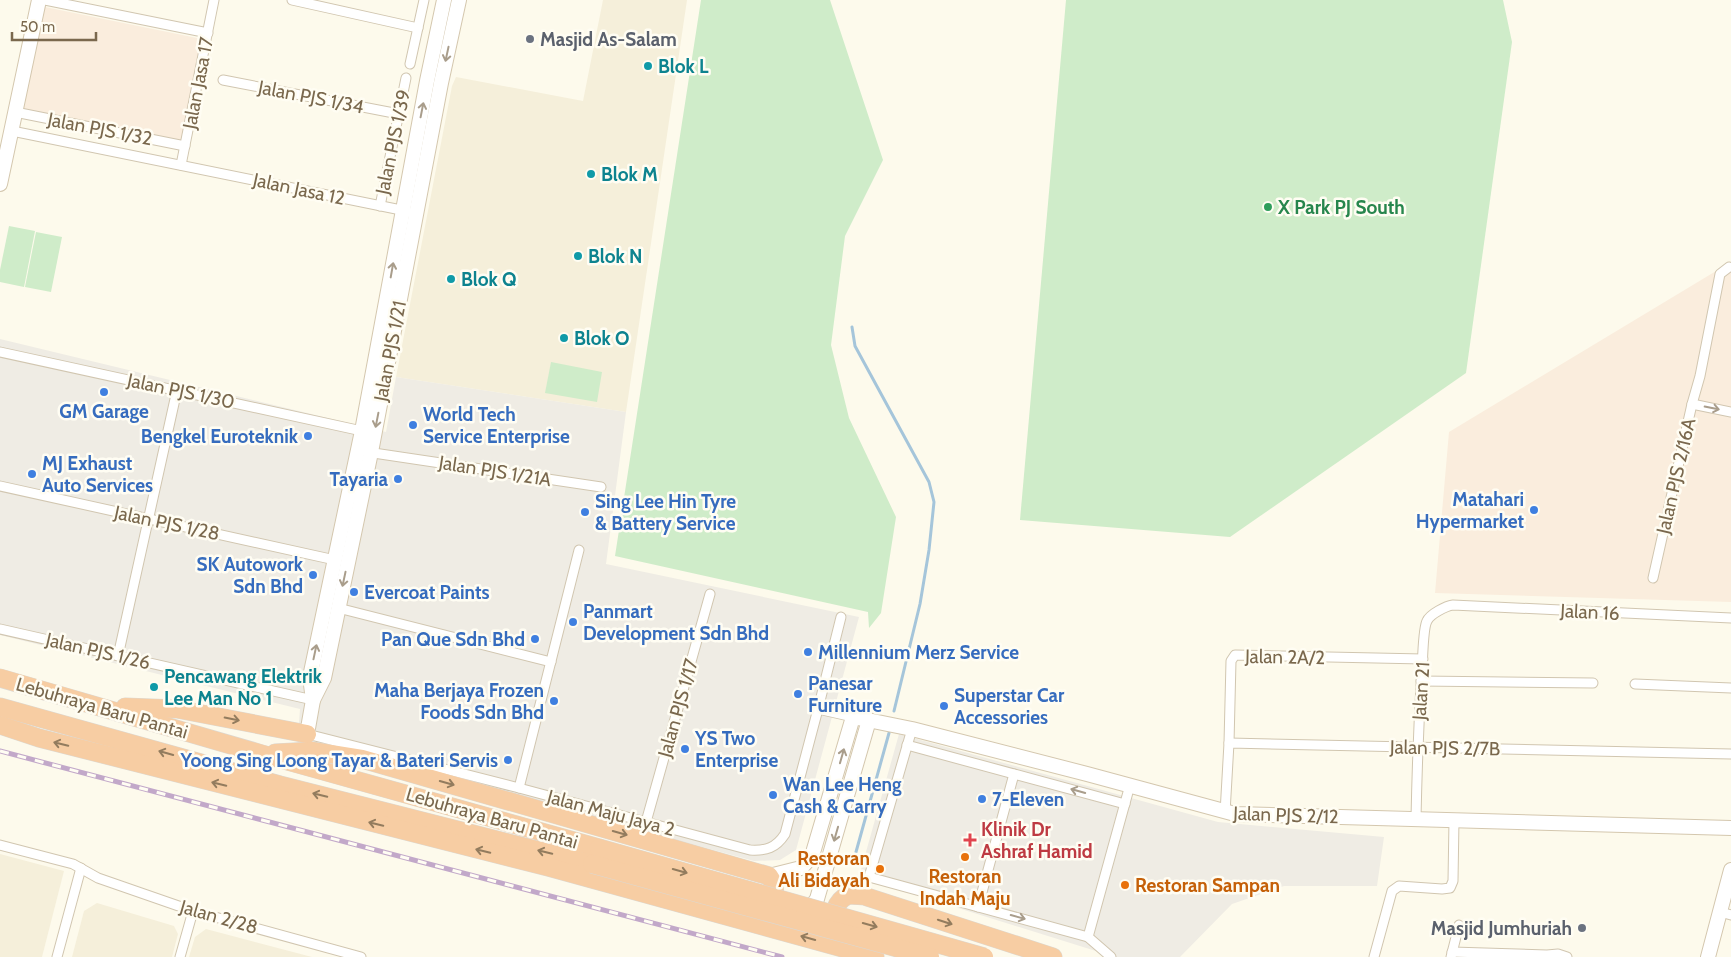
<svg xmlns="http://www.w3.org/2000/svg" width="1731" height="957" font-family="Cabin,sans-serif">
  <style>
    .residential { fill: #f5efda }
    .commercial { fill: #faeddd }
    .industrial { fill: #efece4 }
    .green { fill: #cfecc9 }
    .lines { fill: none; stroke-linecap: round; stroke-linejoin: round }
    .stream { stroke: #a5c5da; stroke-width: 3 }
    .street-casing { stroke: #d1c6b0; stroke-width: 11 }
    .secondary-casing { stroke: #d4c7ae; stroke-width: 16 }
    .highway-casing { stroke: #dcd8d1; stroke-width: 19 }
    .street { stroke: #fff; stroke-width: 9 }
    .secondary { stroke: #fff; stroke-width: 14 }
    .highway { stroke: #f7cda3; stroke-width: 18 }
    .rail-casing { stroke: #c2a8c9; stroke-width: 5 }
    .rail { stroke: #fffdf3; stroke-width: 3; stroke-dasharray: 9; stroke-linecap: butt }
    .highway-bridge-casing { stroke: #dcd8d1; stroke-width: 19; stroke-linecap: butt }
    .highway-bridge { stroke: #f7cda3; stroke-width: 18 }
    .oneway { stroke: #a99d8b }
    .oneway2 { stroke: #937c5e }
    .worship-dot { fill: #6b7280; stroke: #fffdf3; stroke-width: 2 }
    .culture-dot { fill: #0f9aa8; stroke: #fffdf3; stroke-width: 2 }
    .leisure-dot { fill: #2e9e5b; stroke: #fffdf3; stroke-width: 2 }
    .shop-dot { fill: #3f7fe0; stroke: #fffdf3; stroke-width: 2 }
    .health-dot { fill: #e0444e; stroke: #fffdf3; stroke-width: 2 }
    .food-dot { fill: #e8710a; stroke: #fffdf3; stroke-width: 2 }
    .labels { text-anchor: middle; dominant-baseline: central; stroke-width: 5; stroke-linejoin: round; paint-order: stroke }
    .worship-label { font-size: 19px; font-weight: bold; fill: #5b616d; stroke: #fffdf3; text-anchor: start }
    .culture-label { font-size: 19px; font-weight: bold; fill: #0d838f; stroke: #fffdf3; text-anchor: start }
    .street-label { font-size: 19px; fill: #7a684d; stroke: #fffdf3 }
    .leisure-label { font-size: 19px; font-weight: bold; fill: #27864d; stroke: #fffdf3; text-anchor: start }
    .shop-label { font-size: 19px; font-weight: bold; fill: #366cbe; stroke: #fffdf3; text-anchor: start }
    .health-label { font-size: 19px; font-weight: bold; fill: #be3a42; stroke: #fffdf3; text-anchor: start }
    .food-label { font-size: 19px; font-weight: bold; fill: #c56008; stroke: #fffdf3; text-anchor: end }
  </style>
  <rect width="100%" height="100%" fill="#fdfaec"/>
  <g class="residential">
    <polygon points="603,0 687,0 626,412 396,377 452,86 456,77 583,101"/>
    <polygon points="0,854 64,871 42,957 0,957"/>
    <polygon points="97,903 174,926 178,934 172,957 72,957 84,911"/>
    <polygon points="206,929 312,957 189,957 195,937"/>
  </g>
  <g class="commercial">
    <polygon points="45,7 202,39 181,141 22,109"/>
    <polygon points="1731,262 1731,602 1435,593 1449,432"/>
  </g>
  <g class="industrial">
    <polygon points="0,339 386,432 396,377 626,412 606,564 859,617 796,850 780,860 754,861 298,737 300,709 0,635"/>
    <polygon points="899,734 1218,822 1384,837 1377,886 1284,886 1232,904 1180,957 1115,957 859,877"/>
  </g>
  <g class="green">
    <polygon points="701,0 830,0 883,160 845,236 831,345 849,418 896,517 881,613 869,628 868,612 615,556"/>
    <polygon points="1066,0 1503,0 1512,42 1466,373 1230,537 1020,520"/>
    <polygon points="9,226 35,231 24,287 0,282 0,270"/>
    <polygon points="36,232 62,237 51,292 25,287"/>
    <polygon points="551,362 602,372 597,402 545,393"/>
  </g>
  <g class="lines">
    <g class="stream">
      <polyline points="852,327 855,346 929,482 934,502 929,550 920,604 894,711"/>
      <polyline points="856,852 889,733"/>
    </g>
    <defs>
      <g id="street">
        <polyline points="45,0 208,33"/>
        <polyline points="292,0 418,28"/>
        <polyline points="410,64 424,0"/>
        <polyline points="223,80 399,114"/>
        <polyline points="15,112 185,146"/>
        <polyline points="12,131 406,211"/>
        <polyline points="181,165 214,0"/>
        <polyline points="380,206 406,78"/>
        <polyline points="0,352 362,431"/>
        <polyline points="1692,404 1731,412"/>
        <polyline points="367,452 601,487"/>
        <polyline points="0,486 335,560"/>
        <polyline points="1653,578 1692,404 1700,376 1720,274 1729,267"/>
        <polyline points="338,608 551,662"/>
        <polyline points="0,629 313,700"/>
        <polyline points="118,656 177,390"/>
        <polyline points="1421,681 1593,683"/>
        <polyline points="1635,684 1731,688"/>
        <polyline points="818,709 841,617"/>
        <path d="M307 734 519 788 750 850C766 851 776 848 785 834L818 709 853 717"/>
        <polyline points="1229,743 1231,661 1235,655 1423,659"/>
        <polyline points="907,745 1125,804"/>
        <polyline points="519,788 579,550"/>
        <polyline points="1225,813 1229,743 1731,754"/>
        <path d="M1416 819C1417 768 1419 717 1422 666 1423 657 1423 628 1427 621 1430 614 1446 606 1453 605L1731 618"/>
        <polyline points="646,822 710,594"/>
        <polyline points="0,845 73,864 98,878 193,911 361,957"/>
        <polyline points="869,877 1088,937 1111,957"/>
        <polyline points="850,894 869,877 912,729"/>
        <polyline points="978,907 1014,774"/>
        <polyline points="1720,912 1731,915"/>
        <polyline points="1088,937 1130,785"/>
        <polyline points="1452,952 1547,955 1558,954 1567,957"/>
        <polyline points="57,957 81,868"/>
        <polyline points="180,957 193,911"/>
        <polyline points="1374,957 1392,891 1399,886 1442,889 1450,888 1453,881 1454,820"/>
        <polyline points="1451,957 1459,925"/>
      </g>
      <g id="secondary">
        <polyline points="0,184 39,0"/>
        <polyline points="313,700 324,678 371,452 441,83 459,0"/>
        <polyline points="307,734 313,700 310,677 362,431 427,81 444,0"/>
        <polyline points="769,876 801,868 812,856 853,717 912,729 1087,774 1235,814 1731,828"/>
        <polyline points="805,915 817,899 869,720"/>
        <polyline points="1708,957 1731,870"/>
      </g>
      <g id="highway">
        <polyline points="0,678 262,754 599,848"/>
        <polyline points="0,707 280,785 592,864"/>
        <polyline points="125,707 177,709 307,734"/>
        <polyline points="0,725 39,738 548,867 875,957"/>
        <path d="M275 753 312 751 362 759 769 876C777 887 777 900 766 909"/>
        <path d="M833 929C831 918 836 900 847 896 852 894 859 896 864 896L1053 957"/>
      </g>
    </defs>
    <use href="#street" class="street-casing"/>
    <use href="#secondary" class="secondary-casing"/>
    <use href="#highway" class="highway-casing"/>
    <use href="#street" class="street"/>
    <use href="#secondary" class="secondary"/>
    <use href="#highway" class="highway"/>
    <defs>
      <polyline id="rail" points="0,751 782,957"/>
    </defs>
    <use href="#rail" class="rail-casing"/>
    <use href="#rail" class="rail"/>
    <defs>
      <g id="highway-bridge">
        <polyline points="599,848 984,957"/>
        <polyline points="592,864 930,957"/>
      </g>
    </defs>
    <use href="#highway-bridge" class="highway-bridge-casing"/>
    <use href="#highway-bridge" class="highway-bridge"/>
  </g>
  <defs><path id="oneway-shaft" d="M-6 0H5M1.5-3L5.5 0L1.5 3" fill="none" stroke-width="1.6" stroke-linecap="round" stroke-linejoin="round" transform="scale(1.25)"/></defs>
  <g class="oneway">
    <use href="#oneway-shaft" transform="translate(447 54) rotate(102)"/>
    <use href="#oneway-shaft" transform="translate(422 110) rotate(-79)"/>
    <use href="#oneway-shaft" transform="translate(392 270) rotate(-80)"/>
    <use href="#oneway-shaft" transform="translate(1712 408) rotate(11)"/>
    <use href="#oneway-shaft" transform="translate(377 420) rotate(101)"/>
    <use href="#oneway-shaft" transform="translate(344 579) rotate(102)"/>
    <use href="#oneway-shaft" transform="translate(315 652) rotate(-78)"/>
    <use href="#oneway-shaft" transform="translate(842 756) rotate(-74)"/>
    <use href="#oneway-shaft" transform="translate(1078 791) rotate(-164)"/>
    <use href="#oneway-shaft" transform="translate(836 834) rotate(106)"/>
    <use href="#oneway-shaft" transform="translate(1018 917) rotate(15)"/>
  </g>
  <g class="oneway2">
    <use href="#oneway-shaft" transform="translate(232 719) rotate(11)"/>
    <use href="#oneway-shaft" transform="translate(61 744) rotate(-166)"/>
    <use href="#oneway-shaft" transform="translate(166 753) rotate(-164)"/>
    <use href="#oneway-shaft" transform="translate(447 783) rotate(16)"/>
    <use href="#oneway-shaft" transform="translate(219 784) rotate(-166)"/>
    <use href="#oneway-shaft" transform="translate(320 795) rotate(-166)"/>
    <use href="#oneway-shaft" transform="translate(376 824) rotate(-166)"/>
    <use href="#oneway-shaft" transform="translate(620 833) rotate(16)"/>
    <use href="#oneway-shaft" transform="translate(483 851) rotate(-166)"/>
    <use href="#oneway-shaft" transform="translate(545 852) rotate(-166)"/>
    <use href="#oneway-shaft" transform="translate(680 871) rotate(16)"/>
    <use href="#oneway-shaft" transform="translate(945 922) rotate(18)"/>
    <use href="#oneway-shaft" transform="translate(870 925) rotate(16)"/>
    <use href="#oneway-shaft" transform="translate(808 938) rotate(-164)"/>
  </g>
  <g class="worship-dot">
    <circle cx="530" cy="39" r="5"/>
    <circle cx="1582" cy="928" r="5"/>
  </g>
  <g class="culture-dot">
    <circle cx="648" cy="66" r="5"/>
    <circle cx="591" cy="174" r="5"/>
    <circle cx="578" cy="256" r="5"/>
    <circle cx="451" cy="279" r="5"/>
    <circle cx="564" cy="338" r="5"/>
    <circle cx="154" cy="687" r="5"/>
  </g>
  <circle class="leisure-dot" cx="1268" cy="207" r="5"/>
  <g class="shop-dot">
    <circle cx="104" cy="392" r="5"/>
    <circle cx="413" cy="425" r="5"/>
    <circle cx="308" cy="436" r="5"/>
    <circle cx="32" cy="474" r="5"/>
    <circle cx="398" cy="479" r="5"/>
    <circle cx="1534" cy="510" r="5"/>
    <circle cx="585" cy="512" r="5"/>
    <circle cx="313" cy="575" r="5"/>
    <circle cx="354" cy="592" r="5"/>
    <circle cx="573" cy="622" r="5"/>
    <circle cx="535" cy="639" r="5"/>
    <circle cx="808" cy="652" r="5"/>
    <circle cx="798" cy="694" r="5"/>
    <circle cx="554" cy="701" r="5"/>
    <circle cx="944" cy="706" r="5"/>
    <circle cx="685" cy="749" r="5"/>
    <circle cx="508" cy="760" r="5"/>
    <circle cx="773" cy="795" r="5"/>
    <circle cx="982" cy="799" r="5"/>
  </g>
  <path class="health-dot" d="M967.5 832.5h5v5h5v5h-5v5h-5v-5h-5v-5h5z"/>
  <g class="food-dot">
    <circle cx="965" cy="857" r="5"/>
    <circle cx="880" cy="869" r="5"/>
    <circle cx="1125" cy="885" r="5"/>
  </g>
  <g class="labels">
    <g class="worship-label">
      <text x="540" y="39">Masjid As-Salam</text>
      <text x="1572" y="928" text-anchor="end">Masjid Jumhuriah</text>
    </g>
    <g class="culture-label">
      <text x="658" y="66">Blok L</text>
      <text x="601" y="174">Blok M</text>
      <text x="588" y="256">Blok N</text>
      <text x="461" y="279">Blok Q</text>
      <text x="574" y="338">Blok O</text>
      <text x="164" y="676">Pencawang Elektrik<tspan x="164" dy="22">Lee Man No 1</tspan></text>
    </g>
    <g class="street-label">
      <text transform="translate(198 83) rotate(-79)">Jalan Jasa 17</text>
      <text transform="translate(311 97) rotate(11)">Jalan PJS 1/34</text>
      <text transform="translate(100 129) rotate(11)">Jalan PJS 1/32</text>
      <text transform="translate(393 142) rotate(-78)">Jalan PJS 1/39</text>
      <text transform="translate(299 189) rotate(12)">Jalan Jasa 12</text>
      <text transform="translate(390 351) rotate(-79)">Jalan PJS 1/21</text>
      <text transform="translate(181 391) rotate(12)">Jalan PJS 1/30</text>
      <text transform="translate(495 471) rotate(9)">Jalan PJS 1/21A</text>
      <text transform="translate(1676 476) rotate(-77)">Jalan PJS 2/16A</text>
      <text transform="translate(167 523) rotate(12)">Jalan PJS 1/28</text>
      <text transform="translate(1590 612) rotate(3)">Jalan 16</text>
      <text transform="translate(98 651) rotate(13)">Jalan PJS 1/26</text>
      <text transform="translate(1285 657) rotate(1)">Jalan 2A/2</text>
      <text transform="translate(1421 691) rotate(-86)">Jalan 21</text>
      <text transform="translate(102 708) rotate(16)">Lebuhraya Baru Pantai</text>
      <text transform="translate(678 708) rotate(-74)">Jalan PJS 1/17</text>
      <text transform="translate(1445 748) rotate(1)">Jalan PJS 2/7B</text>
      <text transform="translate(611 813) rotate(15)">Jalan Maju Jaya 2</text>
      <text transform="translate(1286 815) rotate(2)">Jalan PJS 2/12</text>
      <text transform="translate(492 818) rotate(16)">Lebuhraya Baru Pantai</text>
      <text transform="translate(219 917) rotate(16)">Jalan 2/28</text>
    </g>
    <g class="leisure-label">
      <text x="1278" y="207">X Park PJ South</text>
    </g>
    <g class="shop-label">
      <text x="104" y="411" text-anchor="middle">GM Garage</text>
      <text x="423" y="414">World Tech<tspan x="423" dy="22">Service Enterprise</tspan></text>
      <text x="298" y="436" text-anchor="end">Bengkel Euroteknik</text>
      <text x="42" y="463">MJ Exhaust<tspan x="42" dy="22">Auto Services</tspan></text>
      <text x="388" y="479" text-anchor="end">Tayaria</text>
      <text x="1524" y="499" text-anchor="end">Matahari<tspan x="1524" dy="22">Hypermarket</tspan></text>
      <text x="595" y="501">Sing Lee Hin Tyre<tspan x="595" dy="22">&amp; Battery Service</tspan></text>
      <text x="303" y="564" text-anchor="end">SK Autowork<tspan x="303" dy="22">Sdn Bhd</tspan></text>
      <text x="364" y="592">Evercoat Paints</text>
      <text x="583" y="611">Panmart<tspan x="583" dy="22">Development Sdn Bhd</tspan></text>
      <text x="525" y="639" text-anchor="end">Pan Que Sdn Bhd</text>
      <text x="818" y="652">Millennium Merz Service</text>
      <text x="808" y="683">Panesar<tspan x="808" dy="22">Furniture</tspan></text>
      <text x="544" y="690" text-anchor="end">Maha Berjaya Frozen<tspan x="544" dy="22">Foods Sdn Bhd</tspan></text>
      <text x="954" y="695">Superstar Car<tspan x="954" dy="22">Accessories</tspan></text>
      <text x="695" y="738">YS Two<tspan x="695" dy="22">Enterprise</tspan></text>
      <text x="498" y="760" text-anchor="end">Yoong Sing Loong Tayar &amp; Bateri Servis</text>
      <text x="783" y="784">Wan Lee Heng<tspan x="783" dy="22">Cash &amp; Carry</tspan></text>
      <text x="992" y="799">7-Eleven</text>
    </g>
    <g class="health-label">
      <text x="981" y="829">Klinik Dr<tspan x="981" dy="22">Ashraf Hamid</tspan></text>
    </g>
    <g class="food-label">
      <text x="870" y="858">Restoran<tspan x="870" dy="22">Ali Bidayah</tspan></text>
      <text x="965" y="876" text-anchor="middle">Restoran<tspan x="965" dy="22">Indah Maju</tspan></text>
      <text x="1135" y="885" text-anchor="start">Restoran Sampan</text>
    </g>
  </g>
  <path d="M12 32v8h84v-8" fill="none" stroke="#7a684d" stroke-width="2.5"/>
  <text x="20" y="32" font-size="15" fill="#7a684d" stroke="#fffdf3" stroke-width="4" paint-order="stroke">50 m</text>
</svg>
